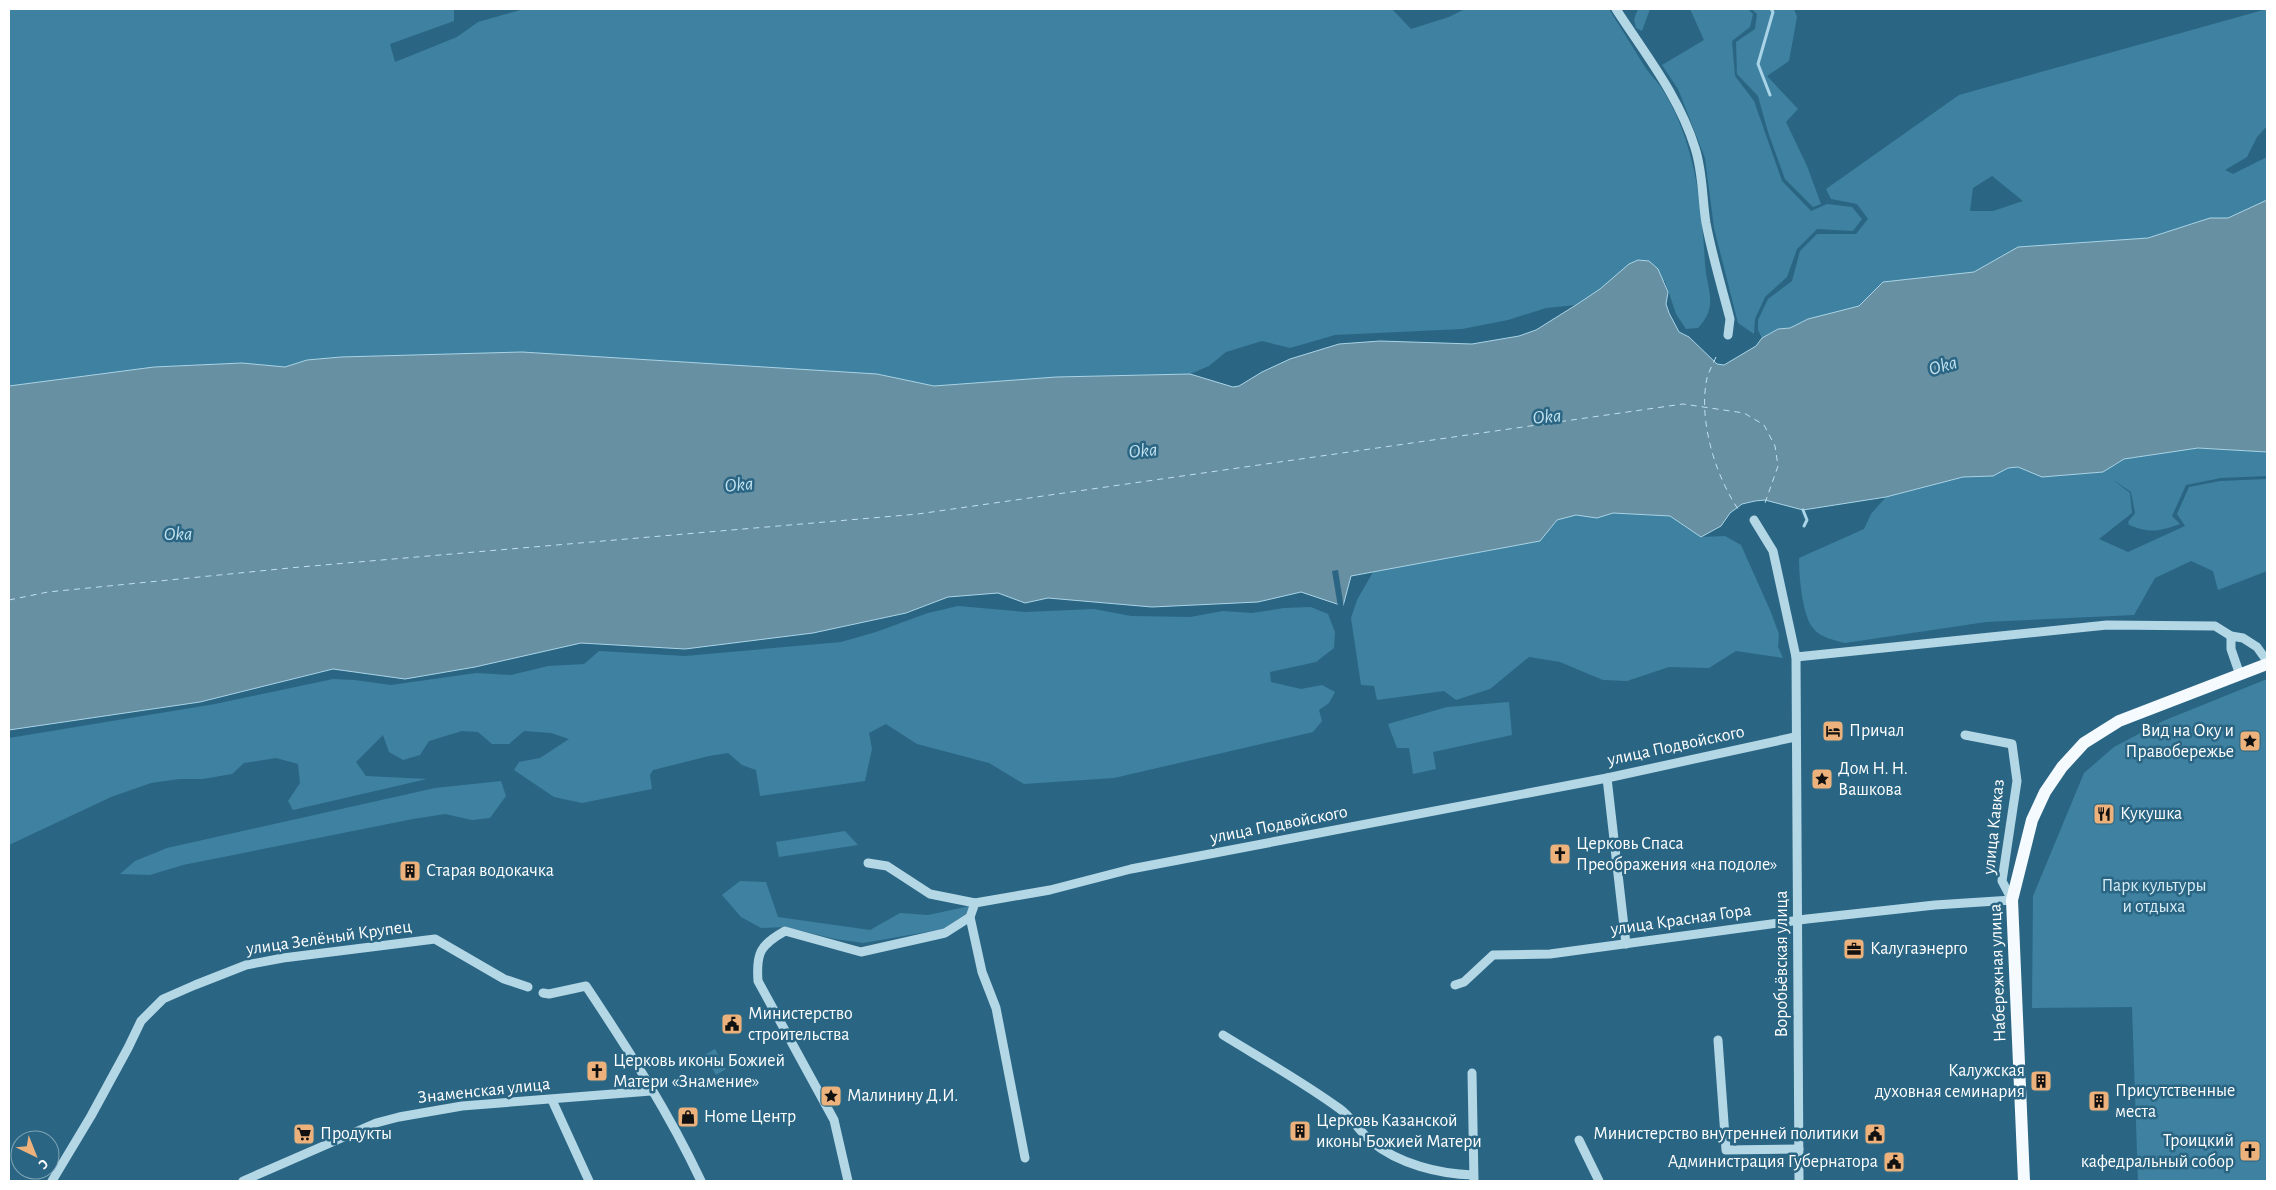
<svg xmlns="http://www.w3.org/2000/svg" width="2276" height="1190" font-family="'Alegreya Sans',sans-serif">
  <rect width="100%" height="100%" fill="#2a6684"/>
  <!-- green -->
  <g fill="#3f81a0" fill-rule="evenodd">
    <path d="M9 9H454V21L390 44 395 62 457 37 478 22 524 9H1392L1411 29 1449 17 1465 9H1609C1621 28 1633 48 1645 67 1651 76 1659 83 1664 92 1695 143 1702 206 1705 264 1707 291 1719 306 1698 328L1686 329 1676 314 1665 281 1600 289 1576 305 1546 308 1508 320 1462 329 1335 335 1290 348 1262 341 1226 352 1209 366 1190 374 1056 377 934 386 877 374 522 352 341 357 307 360 285 367 242 363 154 367 9 386Z"/>
    <path d="M1638 9H1650L1642 31 1636 28 1634 19Z"/>
    <path d="M1690 9H1748L1753 14 1750 27 1732 41 1735 76 1754 101 1782 181 1811 211 1827 204 1852 207 1862 219 1853 231 1817 229 1797 249 1787 277 1765 297 1755 319 1754 334 1738 323 1714 228 1705 158 1678 89 1662 65 1704 40Z"/>
    <path d="M1752 9H1794L1797 17 1789 61 1767 76 1798 109 1786 122 1807 166 1821 204 1813 207 1785 179 1768 132 1758 96 1737 74 1736 42 1755 29 1757 14Z"/>
    <path d="M2267 9V126L2257 137 2247 157 2225 170 2233 174 2267 157V200L2228 218H2210L2148 238 2018 247 1974 272 1883 282 1859 306 1808 319 1790 328 1777 329 1762 338 1758 330V320L1768 299 1792 281 1800 251 1817 234H1856L1868 219 1857 204 1831 199 1826 189 1959 95ZM1992 176 2023 201 1993 211H1970L1973 188Z"/>
    <path d="M2198 448 2267 452V476L2221 478 2186 485 2172 516 2180 524C2158 532 2150 533 2129 525L2128 522 2135 513 2131 492 2112 479 2130 493 2132 513 2099 539 2128 552 2185 526 2177 514 2189 487 2220 481 2267 479V571L2218 590 2213 571 2191 561 2155 578 2134 615 1986 622 1845 643C1834 640 1821 638 1813 628 1802 615 1799 575 1799 558L1864 529 1871 514 1886 497 1963 477 1992 476 2008 468 2018 467 2042 477 2103 472 2124 459Z"/>
    <path d="M1613 513 1670 516 1701 537 1725 536 1741 545 1770 610 1779 634 1778 647 1783 658 1736 651 1709 668 1669 667 1627 681 1603 680 1560 662 1529 657 1490 689 1456 700 1444 691 1377 700 1374 686 1361 685 1351 618 1357 600 1373 572 1540 541 1557 520 1576 515 1597 518Z"/>
    <path d="M958 606 1025 612 1094 609 1131 616 1190 617 1223 611 1252 613 1284 608 1311 607 1328 614 1335 632 1334 648 1316 662 1270 672 1271 682 1301 689 1322 685 1335 692 1329 703 1319 710 1322 721 1313 732 1114 778 1024 784 989 763 917 744 886 724 869 733 872 749 865 781 760 796 756 770 742 765 728 753 709 756 653 770 650 775 652 789 582 803 554 797 514 770 519 762 540 758 569 739 551 733 524 731 509 744H492L478 732 462 731 429 741 420 755 403 760 389 752 383 735 356 762 366 776 427 779 293 810 288 801 300 783 298 764 276 758 244 763 232 774 203 779H179L151 783 111 797 9 845V738L215 704 333 679 355 680 391 685 476 673 511 675 548 666 584 664 599 651 685 656 841 642 876 632 928 613Z"/>
    <path d="M2267 679V1181H2138L2132 1007 2032 1008 2033 896 2084 773 2114 747 2163 721Z"/>
    <path d="M1509 702 1512 735 1433 752 1436 769 1413 774 1409 748H1397L1388 724 1447 707Z"/>
    <path d="M501 781 506 796 490 818 472 820 445 814 413 819 183 865 150 875 120 874 135 861 167 848 435 788Z"/>
    <path d="M845 831 858 845 779 857 776 842Z"/>
    <path d="M740 881 766 882 778 917 870 930 900 913 928 915 970 906 966 914 944 929 863 943 835 939 786 927 761 928 741 917 722 895Z"/>
    <path d="M715 1049 726 1069 716 1075 704 1055Z"/>
  </g>
  <!-- water -->
  <path fill="#6890a3" stroke="#a9d4e7" d="M2267 200V452L2198 448 2124 459 2103 472 2042 477 2018 467 2008 468 1993 476 1963 477 1886 497 1803 510 1765 500 1755 501 1742 504 1730 513 1721 526 1701 537 1670 516 1613 513 1597 518 1576 515 1557 520 1540 541 1351 576 1343 606 1301 592 1258 602 1152 607 1048 598 1025 603 998 593 948 597 906 613 813 633 685 649 581 643 475 667 405 679 333 669 200 702 9 730V386L154 367 242 363 285 367 307 360 341 357 522 352 877 374 934 386 1056 377 1190 374 1233 387 1239 386 1262 372 1290 359 1339 344 1380 341 1472 344 1519 336 1536 330 1576 305 1600 289 1629 264 1638 260 1649 261 1658 269 1668 292 1666 304 1669 313 1679 332 1689 337 1717 364 1724 365 1756 346 1762 338 1778 329 1790 328 1808 319 1859 306 1883 282 1974 272 2018 247 2148 238 2210 218H2228Z"/>
  <!-- pier -->
  <path fill="#2a6684" d="M1338 570 1344 608 1338 607 1332 571Z"/>
  <g fill="none" stroke-linecap="round" stroke-linejoin="round">
    <!-- stream -->
    <g stroke="#a9d4e7" stroke-width="3">
      <path d="M1770 95 1758 64 1773 12 1771 9"/>
      <path d="M1803 510 1807 520 1804 526"/>
    </g>
    <!-- ferry -->
    <g stroke="#c0e0ee" stroke-width="1" stroke-dasharray="6 5" stroke-linecap="butt">
      <path d="M1716 357C1713 364 1709 371 1707 378 1698 419 1715 475 1738 509"/>
      <path d="M9 600 48 592 300 567 918 514 1683 404 1744 413 1764 425 1775 446 1778 466 1765 503"/>
    </g>
    <!-- minor -->
    <g stroke="#b4d7e6" stroke-width="9">
      <path d="M1616 9C1645 54 1679 96 1695 148 1703 172 1702 198 1706 223 1712 255 1722 288 1730 319L1728 335"/>
      <path d="M1754 520 1773 551 1796 657 1799 1181"/>
      <path d="M2231 636V649L2240 675"/>
      <path d="M1796 657 2107 625 2215 626 2231 636 2243 638 2257 647 2267 661"/>
      <path d="M1607 778 1626 944"/>
      <path d="M868 863 887 866 930 894 975 903"/>
      <path d="M970 917 982 972 996 1008 1025 1158"/>
      <path d="M1455 985 1464 982 1493 955 1550 954 1807 919 1935 905 2012 900 2002 881 2017 781 2012 744 1965 735"/>
      <path d="M543 993 549 994 586 986C628 1049 669 1113 701 1181"/>
      <path d="M1223 1035C1262 1059 1303 1082 1340 1109 1352 1118 1360 1132 1372 1142 1399 1164 1439 1174 1473 1175"/>
      <path d="M1718 1040 1726 1150 1799 1149"/>
      <path d="M1472 1073 1474 1181"/>
      <path d="M552 1100 589 1181"/>
      <path d="M1579 1140 1599 1181"/>
      <path d="M52 1181 91 1116 128 1048 141 1021 163 999 195 985 246 965 283 958 435 939 504 979 528 987"/>
      <path d="M243 1181 376 1123 399 1117 462 1106 651 1091"/>
      <path d="M848 1181 834 1120 758 981C756 953 760 945 785 931L861 952 945 933 970 917 975 903 1050 890 1131 869 1607 778 1795 737"/>
    </g>
    <!-- major -->
    <path stroke="#f5fafe" stroke-width="12" d="M2024 1181 2012 900 2032 820 2045 792 2062 767 2084 743 2119 721 2267 664"/>
  </g>
  <!-- icons -->
  <defs>
    <g id="hotel-square" transform="scale(1.125)"><rect x="-9" y="-9" width="18" height="18" rx="4" fill="#edb27c" stroke="#2a6684"/><path d="M-6-4.5h1.5V1H6V5H4.5V3h-9V5H-6ZM-4 0a1.8 1.8 0 1 1 3.6 0ZM.5 0V-2.5h3Q6-2.5 6 0Z" fill="#111"/></g>
    <g id="sight-square" transform="scale(1.125)"><rect x="-9" y="-9" width="18" height="18" rx="4" fill="#edb27c" stroke="#2a6684"/><path d="M0-6L1.8-2.2L6-1.7L2.9 1.2L3.7 5.4L0 3.3L-3.7 5.4L-2.9 1.2L-6-1.7L-1.8-2.2Z" fill="#111"/></g>
    <g id="restaurant-square" transform="scale(1.125)"><rect x="-9" y="-9" width="18" height="18" rx="4" fill="#edb27c" stroke="#2a6684"/><path d="M-5-6h1v4h1v-4h1v4h1v-4h1v5L-1.5 .5V6h-2V.5L-5-1ZM5-6V6H3V1.5H1.5Q1.5-4 5-6Z" fill="#111"/></g>
    <g id="church-square" transform="scale(1.125)"><rect x="-9" y="-9" width="18" height="18" rx="4" fill="#edb27c" stroke="#2a6684"/><path d="M-1.2-6h2.4v3.5h3.3v2.4h-3.3V6h-2.4V-.1h-3.3v-2.4h3.3Z" fill="#111"/></g>
    <g id="building-square" transform="scale(1.125)"><rect x="-9" y="-9" width="18" height="18" rx="4" fill="#edb27c" stroke="#2a6684"/><path d="M-4-6H4V6H1V3H-1V6H-4ZM-2.5-4.3h1.7v1.8h-1.7ZM.8-4.3h1.7v1.8H.8ZM-2.5-1h1.7V.8h-1.7ZM.8-1h1.7V.8H.8Z" fill="#111"/></g>
    <g id="office-square" transform="scale(1.125)"><rect x="-9" y="-9" width="18" height="18" rx="4" fill="#edb27c" stroke="#2a6684"/><path d="M-6-3h4V-5.5h4V-3h4V5H-6ZM-1-4.5V-3h2v-1.5ZM-6 0V1H6V0Z" fill="#111"/></g>
    <g id="civic-square" transform="scale(1.125)"><rect x="-9" y="-9" width="18" height="18" rx="4" fill="#edb27c" stroke="#2a6684"/><path d="M-.6-6.5H3V-4.5H.6V-3L4-1V1h2V6H-6V1h2V-1L-.6-3ZM-1.2 2.5V6h2.4V2.5Z" fill="#111"/></g>
    <g id="shop-square" transform="scale(1.125)"><rect x="-9" y="-9" width="18" height="18" rx="4" fill="#edb27c" stroke="#2a6684"/><path d="M-5-2.5h2.3a2.7 3.5 0 0 1 5.4 0H5L5.5 6h-11ZM-1.5-2.5h3a1.5 2.3 0 0 0-3 0Z" fill="#111"/></g>
    <g id="supermarket-square" transform="scale(1.125)"><rect x="-9" y="-9" width="18" height="18" rx="4" fill="#edb27c" stroke="#2a6684"/><path d="M-6-5.5h2.5l.6 2H6L4.5 2H-2.5L-4.4-4H-6ZM-1.5 3.2a1.3 1.3 0 1 0 .1 0ZM3 3.2a1.3 1.3 0 1 0 .1 0Z" fill="#111"/></g>
  </defs>
  <g fill-rule="evenodd">
    <use href="#hotel-square" x="1833" y="731"/>
    <use href="#sight-square" x="2250" y="741"/>
    <use href="#sight-square" x="1822" y="779"/>
    <use href="#restaurant-square" x="2104" y="814"/>
    <use href="#church-square" x="1560" y="854"/>
    <use href="#building-square" x="410" y="871"/>
    <use href="#office-square" x="1854" y="949"/>
    <use href="#civic-square" x="732" y="1024"/>
    <use href="#church-square" x="597" y="1071"/>
    <use href="#building-square" x="2041" y="1081"/>
    <use href="#sight-square" x="831" y="1096"/>
    <use href="#building-square" x="2099" y="1101"/>
    <use href="#shop-square" x="688" y="1117"/>
    <use href="#building-square" x="1300" y="1131"/>
    <use href="#supermarket-square" x="304" y="1134"/>
    <use href="#civic-square" x="1875" y="1134"/>
    <use href="#church-square" x="2250" y="1151"/>
    <use href="#civic-square" x="1894" y="1162"/>
  </g>
  <g text-anchor="middle" dominant-baseline="central" stroke-width="5" stroke-linejoin="round" paint-order="stroke">
    <!-- poi labels -->
    <g font-size="18" fill="#fff" stroke="#2a6684" text-anchor="start">
      <text x="1849" y="731">Причал</text>
      <text x="2234" y="731" text-anchor="end">Вид на Оку и<tspan x="2234" dy="21">Правобережье</tspan></text>
      <text x="1838" y="769">Дом Н. Н.<tspan x="1838" dy="21">Вашкова</tspan></text>
      <text x="2120" y="814">Кукушка</text>
      <text x="1576" y="844">Церковь Спаса<tspan x="1576" dy="21">Преображения «на подоле»</tspan></text>
      <text x="426" y="871">Старая водокачка</text>
      <text x="1870" y="949">Калугаэнерго</text>
      <text x="748" y="1014">Министерство<tspan x="748" dy="21">строительства</tspan></text>
      <text x="613" y="1061">Церковь иконы Божией<tspan x="613" dy="21">Матери «Знамение»</tspan></text>
      <text x="2025" y="1071" text-anchor="end">Калужская<tspan x="2025" dy="21">духовная семинария</tspan></text>
      <text x="2115" y="1091">Присутственные<tspan x="2115" dy="21">места</tspan></text>
      <text x="847" y="1096">Малинину Д.И.</text>
      <text x="704" y="1117">Home Центр</text>
      <text x="1316" y="1121">Церковь Казанской<tspan x="1316" dy="21">иконы Божией Матери</tspan></text>
      <text x="320" y="1134">Продукты</text>
      <text x="1859" y="1134" text-anchor="end">Министерство внутренней политики</text>
      <text x="2234" y="1141" text-anchor="end">Троицкий<tspan x="2234" dy="21">кафедральный собор</tspan></text>
      <text x="1878" y="1162" text-anchor="end">Администрация Губернатора</text>
    </g>
    <!-- street labels -->
    <g font-size="18" fill="#fff" stroke="#2a6684">
      <text transform="translate(1676 746) rotate(-12)">улица Подвойского</text>
      <text transform="translate(1279 825) rotate(-11)">улица Подвойского</text>
      <text transform="translate(1994 827) rotate(-84)">улица Кавказ</text>
      <text transform="translate(1681 920) rotate(-8)">улица Красная Гора</text>
      <text transform="translate(329 938) rotate(-8)">улица Зелёный Крупец</text>
      <text transform="translate(1782 964) rotate(-90)">Воробьёвская улица</text>
      <text transform="translate(1998 973) rotate(-92)">Набережная улица</text>
      <text transform="translate(484 1091) rotate(-6)">Знаменская улица</text>
    </g>
    <!-- park labels -->
    <g font-size="18" fill="#d8ecf5" stroke="#2a6684">
      <text x="2154" y="886">Парк культуры<tspan x="2154" dy="21">и отдыха</tspan></text>
    </g>
    <!-- water labels -->
    <g font-size="19" font-style="italic" fill="#c0e0ee" stroke="#2a6684">
      <text transform="translate(1943 366) rotate(-16)">Oka</text>
      <text transform="translate(1547 417) rotate(-5)">Oka</text>
      <text transform="translate(1143 451) rotate(-5)">Oka</text>
      <text transform="translate(739 485) rotate(-5)">Oka</text>
      <text x="178" y="534">Oka</text>
    </g>
  </g>
  <!-- border -->
  <rect width="2276" height="1190" fill="none" stroke="#ffffff" stroke-width="20"/>
  <!-- north arrow -->
  <g transform="translate(35 1155) rotate(137)"><circle r="24" fill="#2a6684" stroke="#7fa3b5"/>
  <path d="M0-4L9 19L0 12L-9 19Z" fill="#edb27c"/>
  <text y="-8" font-size="14" font-weight="bold" text-anchor="middle" fill="#ffffff">С</text>
  </g>
</svg>
